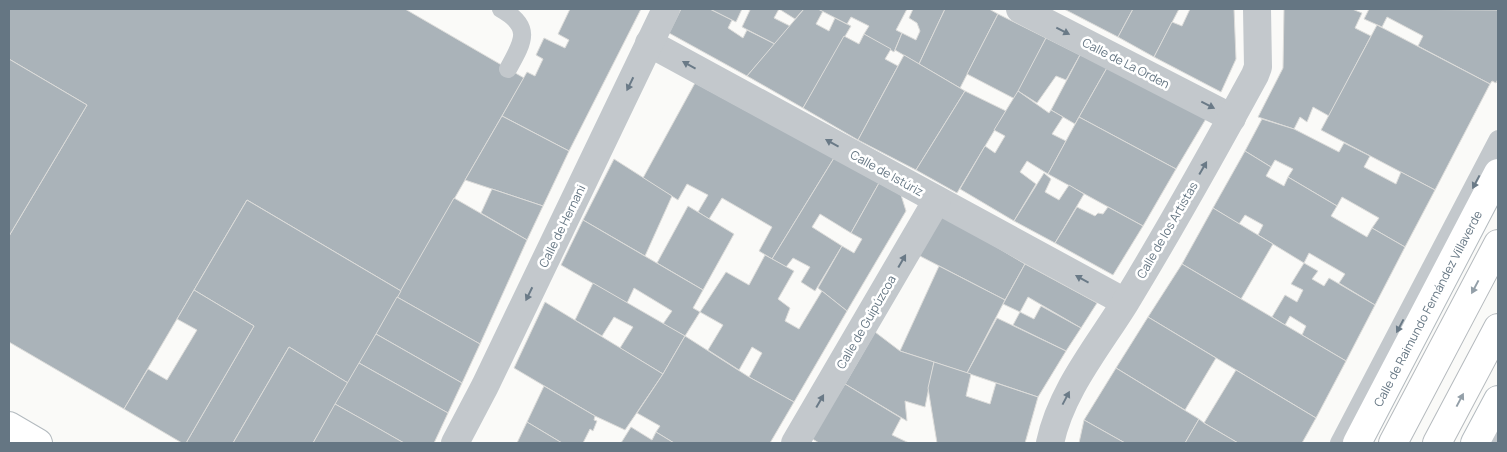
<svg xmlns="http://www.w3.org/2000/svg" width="1507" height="452" font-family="Manrope,sans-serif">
  <rect width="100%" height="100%" fill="#fafaf8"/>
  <!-- building -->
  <g fill="#aab3b9" stroke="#dcdcda">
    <path d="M9 9H405L524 78 401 291 247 200 124 409 9 342V236L87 105 9 59Z"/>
    <path d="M570 9H641L569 151 502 116 527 72 535 76 543 59 536 55 544 38 565 48 569 40 558 34Z"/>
    <path d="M681 9H710L732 20 728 28 743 38 747 30 775 44 747 76 669 33Z"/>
    <path d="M710 9H742L736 22Z"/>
    <path d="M746 9H804L795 19 779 9 774 18 790 26 775 44 742 27 750 10Z"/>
    <path d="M804 9H818L823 11 816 24 829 31 835 18 851 26 803 108 747 76Z"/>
    <path d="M818 9H907L896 30 902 33 894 52 864 34 869 26 851 17 847 24Z"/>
    <path d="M913 9H945L919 64 895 50 902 33 916 40 920 31 917 23 909 18Z"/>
    <path d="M945 9H989L998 14 960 88 919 64Z"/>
    <path d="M1064 9H1133L1118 37Z"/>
    <path d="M1133 9H1179L1154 57 1118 37Z"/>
    <path d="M1190 9H1234L1236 59 1221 92 1154 57 1172 22 1182 26Z"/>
    <path d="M1284 9H1352L1362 13 1355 28 1371 36 1329 116 1313 107 1307 122 1300 117 1294 129 1258 117 1283 68Z"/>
    <path d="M1369 9 1498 10V79L1496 83 1492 81 1490 84 1418 46 1423 36 1387 17 1382 27 1364 19Z"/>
    <path d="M998 14 1046 38 1015 99 967 74Z"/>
    <path d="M1377 25 1490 84 1435 190 1321 130Z"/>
    <path d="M864 34 891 49 885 59 898 66 858 140 803 108 844 36 859 44Z"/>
    <path d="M1046 38 1080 55 1066 80 1056 76 1037 103 1018 91Z"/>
    <path d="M904 55 965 91 916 170 858 140Z"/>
    <path d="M1080 55 1108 66 1075 124 1051 110Z"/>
    <path d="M9 59 87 105 9 236Z"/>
    <path d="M1108 66 1207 117 1176 169 1079 117Z"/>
    <path d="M695 83 834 158 772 259 759 251 772 227 722 198 709 219 698 212 708 195 687 184 678 200 643 178Z"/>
    <path d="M965 91 1006 111 957 193 916 170Z"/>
    <path d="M1018 91 1049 113 1051 110 1063 117 1052 134 1066 141 1048 174 1027 161 1020 172 1036 184 1014 221 960 189 985 146 995 153 1005 136 994 130Z"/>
    <path d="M502 116 569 151 543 206 465 180Z"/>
    <path d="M1079 117 1176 169 1143 226 1048 174Z"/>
    <path d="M1262 119 1294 129 1339 152 1344 143 1370 156 1364 167 1396 184 1401 172 1435 190 1405 247 1372 228 1379 218 1342 197 1337 206 1288 177 1293 169 1275 160 1271 167 1245 151Z"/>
    <path d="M1245 151 1271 167 1266 176 1284 186 1288 177 1337 206 1331 216 1367 237 1372 228 1405 247 1375 305 1339 283 1345 274 1309 253 1304 263 1258 235 1263 225 1245 215 1239 224 1213 208Z"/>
    <path d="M834 158 879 183 851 233 820 214 812 227 842 246 815 291 801 282 810 267 793 258 786 267 772 259Z"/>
    <path d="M614 159 672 196 645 256 583 220Z"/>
    <path d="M1044 173 1051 179 1045 192 1059 200 1069 185 1084 194 1055 243 1014 221Z"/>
    <path d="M879 183 901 195 906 211 847 311 818 288 842 246 854 253 862 239 851 233Z"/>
    <path d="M492 189 543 206 527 240 481 213Z"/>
    <path d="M454 198 527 240 480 344 397 297Z"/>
    <path d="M247 200 401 291 348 383 289 347 233 443H186L254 326 194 290Z"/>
    <path d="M688 206 734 234 703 290 657 263Z"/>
    <path d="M1077 207 1095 216 1098 213 1103 214 1108 207 1143 226 1113 275 1055 243Z"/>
    <path d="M1213 208 1273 244 1241 299 1182 264Z"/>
    <path d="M941 214 1025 264 1005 300 918 255Z"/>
    <path d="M583 220 703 290 693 308 700 312 685 336 663 324 672 311 634 288 627 303 561 265Z"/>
    <path d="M765 255 794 271 778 299 790 308 785 321 799 329 822 291 847 311 794 402 749 377 762 353 752 347 739 370 708 350 723 325 700 312 726 272 749 285Z"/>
    <path d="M1304 263 1318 271 1312 279 1324 286 1329 278 1375 305 1346 361 1302 335 1306 326 1290 316 1285 325 1272 317 1285 295 1297 302 1303 290 1291 284Z"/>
    <path d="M1025 264 1097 303 1081 328 1028 297 1020 312 1003 304Z"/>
    <path d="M1182 264 1346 361 1316 418 1148 317Z"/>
    <path d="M939 266 1005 300 967 373 900 351Z"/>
    <path d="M593 283 685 336 663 374 620 348 633 327 614 317 602 336 575 320Z"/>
    <path d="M194 290 254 326 186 443H182L124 409 148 369 167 380 197 330 177 319Z"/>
    <path d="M397 297 480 344 462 383 376 334Z"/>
    <path d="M545 302 663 374 625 430 595 416 514 368Z"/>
    <path d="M1041 306 1081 328 1066 351 1013 325 1020 312 1034 319Z"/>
    <path d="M1148 317 1216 358 1185 410 1116 368Z"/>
    <path d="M997 318 1066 351 1038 397 967 373Z"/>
    <path d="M875 332 900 351 934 362 925 407 905 401 907 421 845 384Z"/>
    <path d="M376 334 462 383 448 413 359 363Z"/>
    <path d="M685 336 749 377 794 402 770 443H674L656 432 660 426 637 413 663 374Z"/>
    <path d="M289 347 348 383 313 443H233Z"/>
    <path d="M934 362 971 374 966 396 990 404 996 383 1038 397 1025 443H937L928 388Z"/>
    <path d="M359 363 448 413 434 443H404L335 404Z"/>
    <path d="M1116 368 1199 419 1185 443H1125L1084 420Z"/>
    <path d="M1236 370 1316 418 1302 443H1238L1204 423Z"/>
    <path d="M845 384 901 418 892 435 909 443H819L811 438Z"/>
    <path d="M544 386 595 416 594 420 597 421 593 431 590 429 583 443H562L527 422Z"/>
    <path d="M335 404 376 427 404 443H313Z"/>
    <path d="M1199 419 1204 423 1238 443H1185Z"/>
    <path d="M1084 420 1125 443H1079Z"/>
    <path d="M527 422 562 443H517Z"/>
    <path d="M631 427 652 440 656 432 674 443H621Z"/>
  </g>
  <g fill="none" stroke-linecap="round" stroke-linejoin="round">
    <!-- secondary casing -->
    <g stroke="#b3babf" stroke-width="30">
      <g id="secondary">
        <path d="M9 426 38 443"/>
        <path id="s1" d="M1357 443 1498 173"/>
        <path d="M1475 443 1498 400"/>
      </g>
    </g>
    <!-- primary casing -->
    <g stroke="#b5babe" stroke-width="30">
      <g id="primary">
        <path d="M1393 443 1498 244"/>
        <path d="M1437 443 1498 328"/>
      </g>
    </g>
    <!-- lane -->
    <g stroke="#c3c8cc" stroke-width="18">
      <path d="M501 9C533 27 523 42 508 69"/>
      <path d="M1339 443 1498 139"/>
      <path d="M1492 443 1498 431"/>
    </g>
    <!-- street -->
    <g stroke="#c3c8cc" stroke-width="28">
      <path d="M1020 9 1232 118"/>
      <path d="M649 43 1125 302"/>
      <path d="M455 443 485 386 666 9"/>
      <path d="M795 443 937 200"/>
      <path d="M1050 443C1061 391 1097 348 1125 303 1170 229 1213 152 1255 75L1258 67 1257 9"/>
    </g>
    <!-- secondary -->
    <use href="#secondary" stroke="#fff" stroke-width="28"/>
    <!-- primary -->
    <use href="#primary" stroke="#fff" stroke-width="28"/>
  </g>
  <!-- one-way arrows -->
  <defs><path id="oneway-solid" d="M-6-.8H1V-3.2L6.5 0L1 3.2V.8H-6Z" transform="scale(1.25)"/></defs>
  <g fill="#6a7a87">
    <use href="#oneway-solid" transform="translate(1063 31) rotate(27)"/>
    <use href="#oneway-solid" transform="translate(689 65) rotate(-151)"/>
    <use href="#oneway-solid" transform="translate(630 84) rotate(116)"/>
    <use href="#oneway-solid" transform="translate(1208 105) rotate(27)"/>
    <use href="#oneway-solid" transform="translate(832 143) rotate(-151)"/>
    <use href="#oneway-solid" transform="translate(1203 168) rotate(-60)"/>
    <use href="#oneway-solid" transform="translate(1476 182) rotate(118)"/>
    <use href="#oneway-solid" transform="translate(902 261) rotate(-60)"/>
    <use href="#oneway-solid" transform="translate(1082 279) rotate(-151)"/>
    <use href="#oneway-solid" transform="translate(529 294) rotate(116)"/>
    <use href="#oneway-solid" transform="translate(1400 326) rotate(118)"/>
    <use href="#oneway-solid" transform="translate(1066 398) rotate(-62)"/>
    <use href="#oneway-solid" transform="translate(820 401) rotate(-60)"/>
  </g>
  <g fill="#939fa8">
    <use href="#oneway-solid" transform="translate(1475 287) rotate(118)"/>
    <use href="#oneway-solid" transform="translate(1460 400) rotate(-62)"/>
  </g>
  <g text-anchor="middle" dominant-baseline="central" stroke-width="5" stroke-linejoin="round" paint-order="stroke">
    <!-- street labels -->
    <g font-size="12" fill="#657683" stroke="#fff">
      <text transform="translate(1126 63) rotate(27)">Calle de La Orden</text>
      <text transform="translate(887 173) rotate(29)">Calle de Istúriz</text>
      <text transform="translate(562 226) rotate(-64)">Calle de Hernani</text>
      <text transform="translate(1167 230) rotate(-60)">Calle de los Artistas</text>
      <text stroke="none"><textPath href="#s1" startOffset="152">Calle de Raimundo Fernández Villaverde</textPath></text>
      <text transform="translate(866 322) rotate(-60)">Calle de Guipúzcoa</text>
    </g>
  </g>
  <!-- border -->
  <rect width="1507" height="452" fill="none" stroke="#657683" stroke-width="20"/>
</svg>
